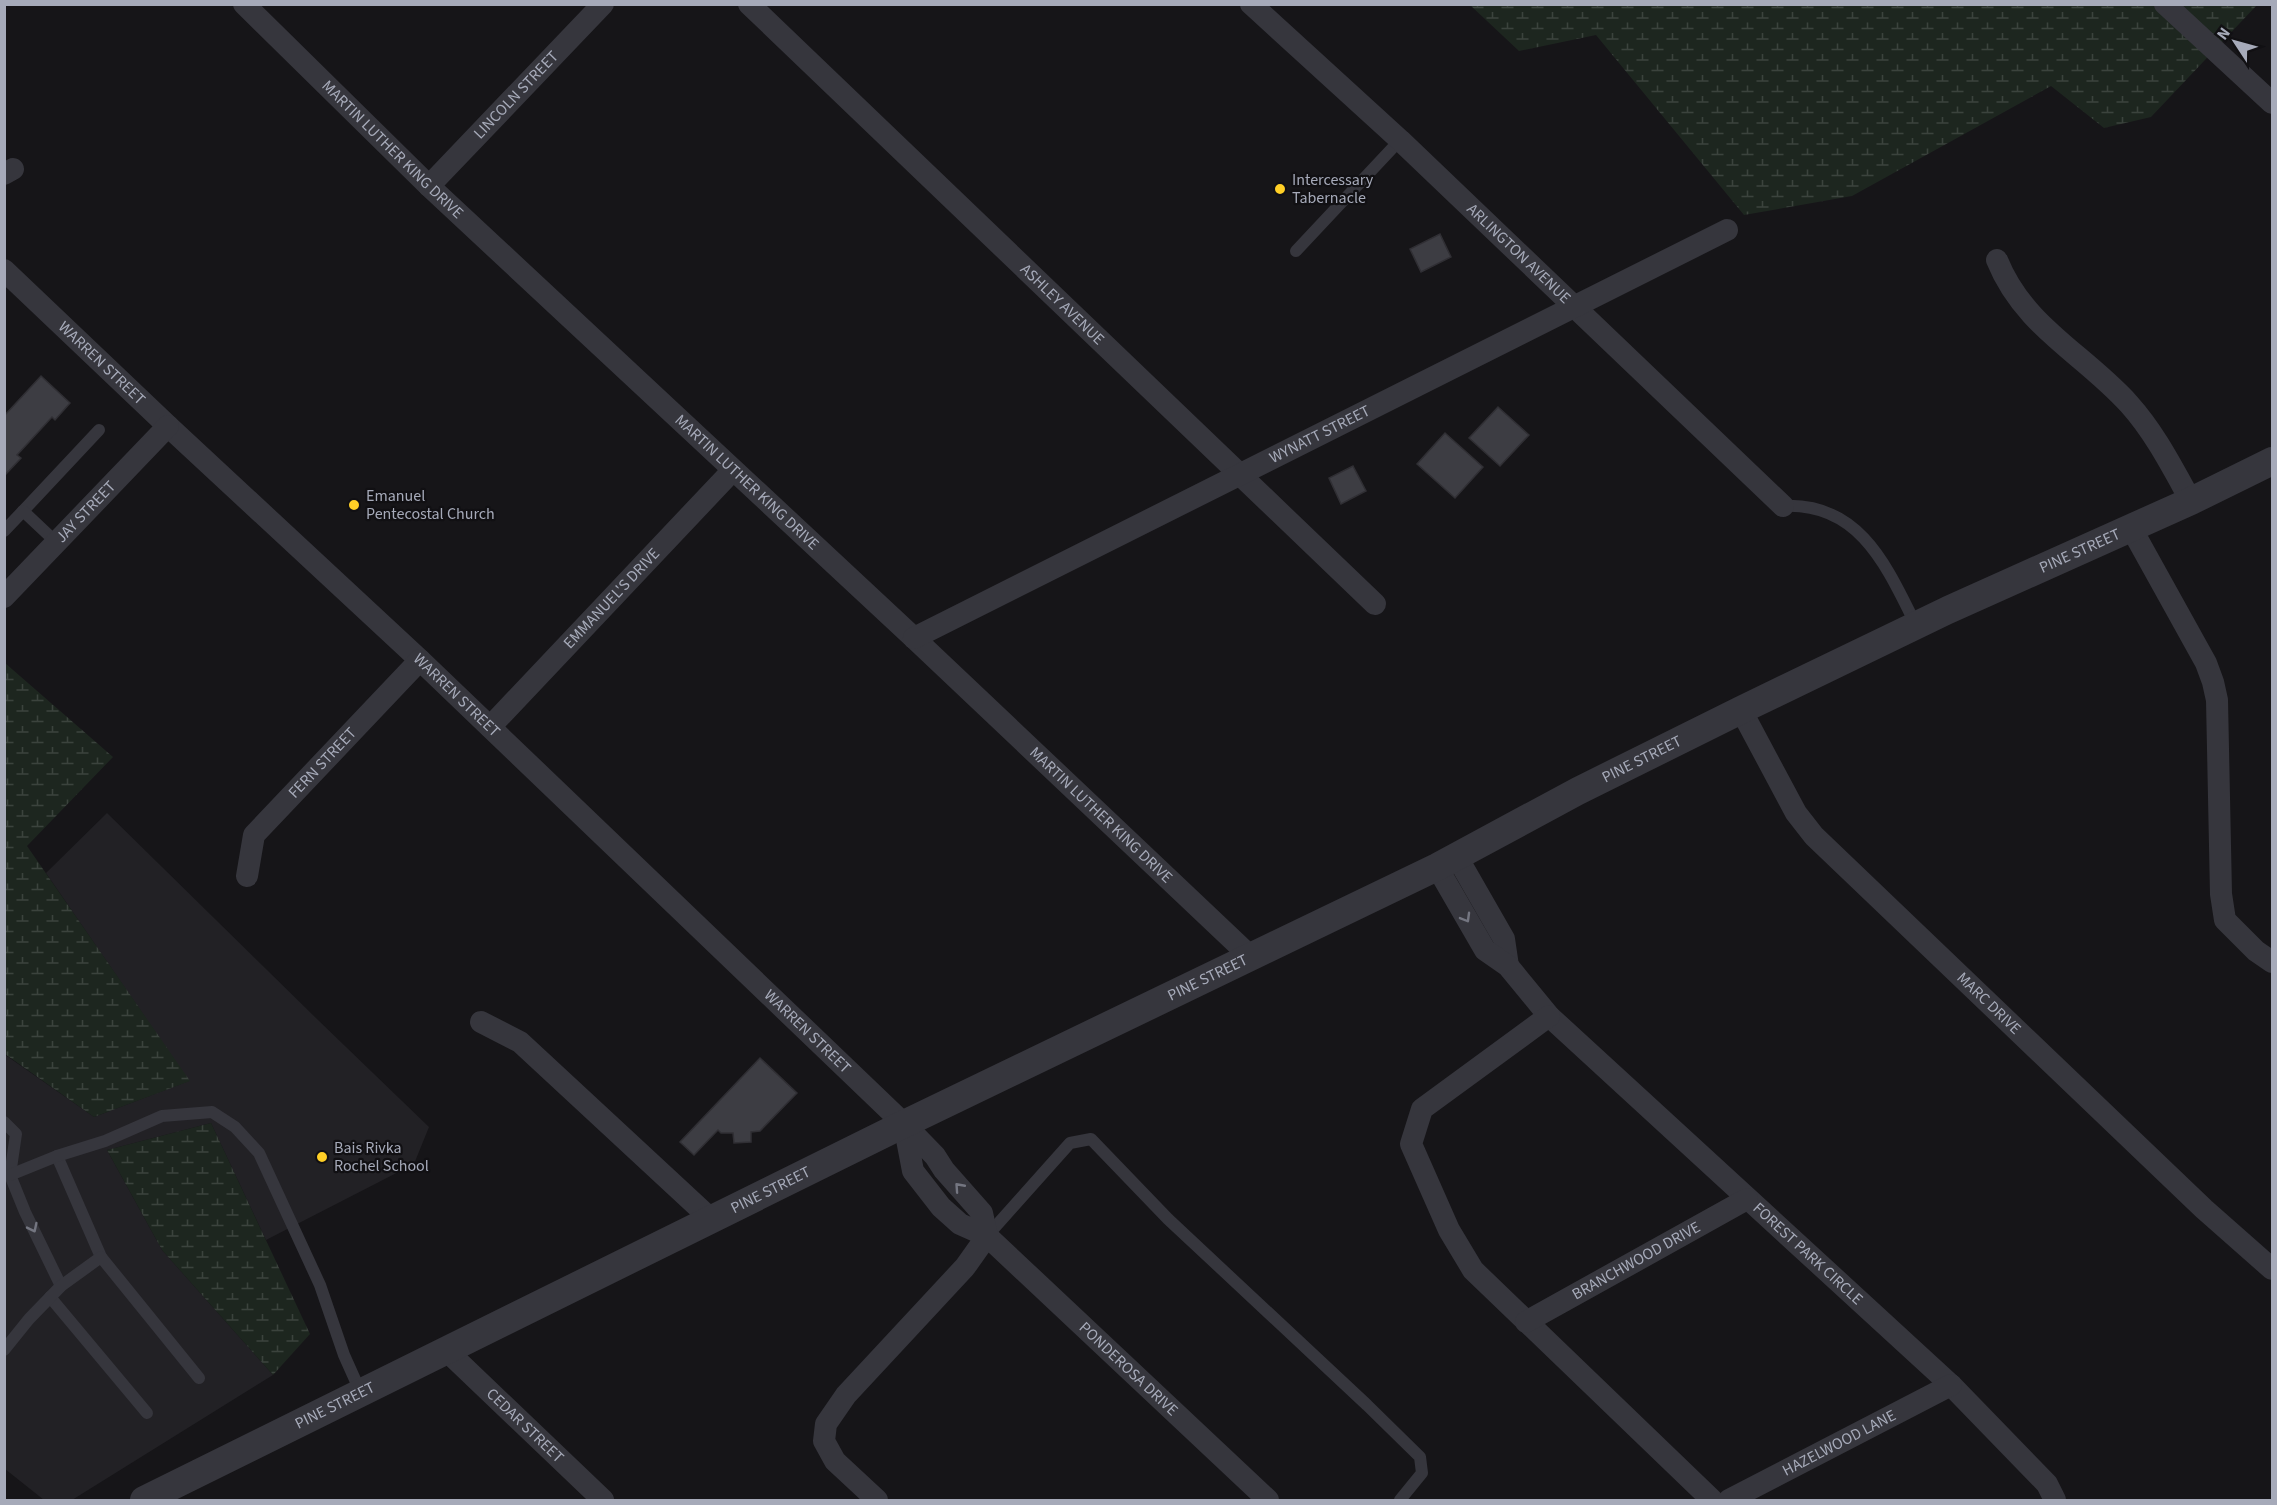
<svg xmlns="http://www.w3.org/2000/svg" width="2277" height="1505" font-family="'Source Sans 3',sans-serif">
  <defs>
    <pattern id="wetland-marsh" width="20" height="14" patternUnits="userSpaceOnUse" patternTransform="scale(1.5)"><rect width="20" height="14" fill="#1d261f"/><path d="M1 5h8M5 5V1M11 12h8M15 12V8" fill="none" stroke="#3b433d"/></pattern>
  </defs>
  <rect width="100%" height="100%" fill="#161518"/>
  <!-- built -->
  <path fill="#222125" d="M107 813 318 1020 429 1127 414 1164 266 1240 211 1123 107 1150 162 1250 273 1375 72 1500H44L5 1469 4 1054 94 1117 189 1081 46 873Z"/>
  <!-- wetland -->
  <g fill="url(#wetland-marsh)">
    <path d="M1470 5H2257L2151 117 2104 128 2051 86 1852 196 1744 215 1596 35 1519 51Z"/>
    <path d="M5 663 113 757 27 846 190 1081 94 1117 5 1054Z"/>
    <path d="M211 1123 310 1334 273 1375 162 1250 107 1150Z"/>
  </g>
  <!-- building -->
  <g fill="#3d3d43" stroke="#302f34" stroke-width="1.5">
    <path d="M1440 234 1451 257 1421 272 1410 249Z"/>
    <path d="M41 376 70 403 55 420 52 417 17 455 21 458 4 476V416Z"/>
    <path d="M1498 407 1529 435 1500 466 1469 438Z"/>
    <path d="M1445 433 1483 467 1455 498 1417 464Z"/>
    <path d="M1353 466 1366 491 1341 504 1329 478Z"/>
    <path d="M760 1058 797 1093 760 1131 751 1132V1142L734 1143 733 1133H721L718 1130 694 1155 680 1142Z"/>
  </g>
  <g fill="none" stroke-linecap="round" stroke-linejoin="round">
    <!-- service -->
    <g stroke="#36363d" stroke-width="12">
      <path d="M1296 251 1400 140"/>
      <path d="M1783 506C1860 502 1887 567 1916 625"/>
      <path d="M23 511 99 430"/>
      <path d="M4 531 23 511 56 542"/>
      <path d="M4 1122 16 1134 10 1175 25 1212 61 1286"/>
      <path d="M57 1156 101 1257"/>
      <path d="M10 1175 57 1156 105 1141 162 1116 212 1112 235 1127 259 1153 320 1285 344 1355 361 1393"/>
      <path d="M987 1236 1070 1143 1091 1139 1168 1219 1367 1405 1420 1457 1422 1473 1400 1500"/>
      <path d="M50 1297 147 1413"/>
      <path d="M4 1350 29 1319 61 1286 101 1257 199 1378"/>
    </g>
    <!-- minor -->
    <g stroke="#36363d" stroke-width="22">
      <path id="s1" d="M244 4 429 186 914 638 1252 958"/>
      <path id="s2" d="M749 4 1375 604"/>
      <path id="s3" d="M1251 4 1400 140 1783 506"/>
      <path d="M2165 4 2272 103"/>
      <path d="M4 174 13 169"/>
      <path id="s4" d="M429 186 603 4"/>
      <path d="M1997 260C2024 327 2083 353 2129 404 2155 433 2172 467 2191 501"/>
      <path id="s5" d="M4 270 168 426 420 660 904 1124"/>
      <path d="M2130 526 2206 663 2213 682 2217 700 2221 894 2225 920 2256 951 2272 962"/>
      <path id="s6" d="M4 597 168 426"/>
      <path id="s7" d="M914 638 1727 230"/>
      <path id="s8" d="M1741 710 1796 813 1814 836 2204 1209 2272 1269"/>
      <path id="s9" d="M490 727 733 470"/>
      <path d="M1457 857 1504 939 1508 966"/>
      <path id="s10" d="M1437 867 1485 950 1508 966 1549 1016 1951 1385 2047 1484 2055 1500"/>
      <path id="s11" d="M247 876 254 835 420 660"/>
      <path d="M1549 1016 1422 1109 1411 1144 1449 1230 1473 1270 1712 1500"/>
      <path d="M481 1022 520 1042 712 1220"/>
      <path id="s12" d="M1526 1322 1747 1199"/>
      <path id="s13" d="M447 1351 603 1500"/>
      <path id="s14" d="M877 1500 835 1461 824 1441 826 1424 846 1395 965 1267 987 1236 982 1213 944 1170 935 1156 904 1124 913 1171 941 1207 960 1224 987 1236 1268 1500"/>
      <path id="s15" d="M1729 1500 1951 1385"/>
    </g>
    <!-- tertiary -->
    <path stroke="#36363d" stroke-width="28" id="s16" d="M144 1500 904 1124 1437 867 1578 791 1741 710 1948 610 2191 501 2272 461"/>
  </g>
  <!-- one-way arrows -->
  <defs><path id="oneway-chevron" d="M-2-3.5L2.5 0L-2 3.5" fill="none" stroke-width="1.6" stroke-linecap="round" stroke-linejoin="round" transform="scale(1.5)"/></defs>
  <g stroke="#747681">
    <use href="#oneway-chevron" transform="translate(1466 918) rotate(60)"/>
    <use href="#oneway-chevron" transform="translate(959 1187) rotate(-132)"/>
    <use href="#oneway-chevron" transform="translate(33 1228) rotate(64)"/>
  </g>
  <!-- markers -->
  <g fill="#ffcf26" stroke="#111013" stroke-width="2">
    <circle cx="1280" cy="189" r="6"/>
    <circle cx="354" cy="505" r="6"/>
    <circle cx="322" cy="1157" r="6"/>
  </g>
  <g text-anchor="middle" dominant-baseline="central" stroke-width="4.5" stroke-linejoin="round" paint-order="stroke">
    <!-- street labels -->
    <g font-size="16" fill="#a6aab9" stroke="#111013">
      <text stroke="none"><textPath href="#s4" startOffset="126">LINCOLN STREET</textPath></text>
      <text stroke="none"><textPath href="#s1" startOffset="208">MARTIN LUTHER KING DRIVE</textPath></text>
      <text stroke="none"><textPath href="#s3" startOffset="366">ARLINGTON AVENUE</textPath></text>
      <text stroke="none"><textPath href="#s2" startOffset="434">ASHLEY AVENUE</textPath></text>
      <text stroke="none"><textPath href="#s5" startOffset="135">WARREN STREET</textPath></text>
      <text stroke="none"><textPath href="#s7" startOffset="454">WYNATT STREET</textPath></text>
      <text stroke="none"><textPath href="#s1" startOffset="694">MARTIN LUTHER KING DRIVE</textPath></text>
      <text stroke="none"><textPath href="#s6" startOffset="118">JAY STREET</textPath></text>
      <text stroke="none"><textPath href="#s16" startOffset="2156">PINE STREET</textPath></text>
      <text stroke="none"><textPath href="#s9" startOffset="177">EMMANUEL'S DRIVE</textPath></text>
      <text stroke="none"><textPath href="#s5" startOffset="621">WARREN STREET</textPath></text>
      <text stroke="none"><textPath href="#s16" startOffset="1671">PINE STREET</textPath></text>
      <text stroke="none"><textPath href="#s11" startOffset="141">FERN STREET</textPath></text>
      <text stroke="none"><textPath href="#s1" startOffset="1180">MARTIN LUTHER KING DRIVE</textPath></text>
      <text stroke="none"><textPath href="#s16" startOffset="1185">PINE STREET</textPath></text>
      <text stroke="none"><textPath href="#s8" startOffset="388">MARC DRIVE</textPath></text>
      <text stroke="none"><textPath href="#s5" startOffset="1107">WARREN STREET</textPath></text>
      <text stroke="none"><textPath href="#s16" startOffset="699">PINE STREET</textPath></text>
      <text stroke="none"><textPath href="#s10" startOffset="540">FOREST PARK CIRCLE</textPath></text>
      <text stroke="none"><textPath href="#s12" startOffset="126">BRANCHWOOD DRIVE</textPath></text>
      <text stroke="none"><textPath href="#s14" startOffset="830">PONDEROSA DRIVE</textPath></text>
      <text stroke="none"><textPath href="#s16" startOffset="213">PINE STREET</textPath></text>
      <text stroke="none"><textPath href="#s13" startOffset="108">CEDAR STREET</textPath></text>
      <text stroke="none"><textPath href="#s15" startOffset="124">HAZELWOOD LANE</textPath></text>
    </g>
    <!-- poi labels -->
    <g font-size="16" fill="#a6aab9" stroke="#111013" text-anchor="start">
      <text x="1292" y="180">Intercessary<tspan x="1292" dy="18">Tabernacle</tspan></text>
      <text x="366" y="496">Emanuel<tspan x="366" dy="18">Pentecostal Church</tspan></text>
      <text x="334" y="1148">Bais Rivka<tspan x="334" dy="18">Rochel School</tspan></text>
    </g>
  </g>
  <!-- border -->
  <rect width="2277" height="1505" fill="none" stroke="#a6aab9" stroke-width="12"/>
  <!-- north arrow -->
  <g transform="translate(2235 42) rotate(306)" stroke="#111013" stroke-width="4.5" paint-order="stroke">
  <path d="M0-4.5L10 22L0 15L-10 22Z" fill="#a6aab9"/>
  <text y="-9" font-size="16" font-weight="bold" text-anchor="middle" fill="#a6aab9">N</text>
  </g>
</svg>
